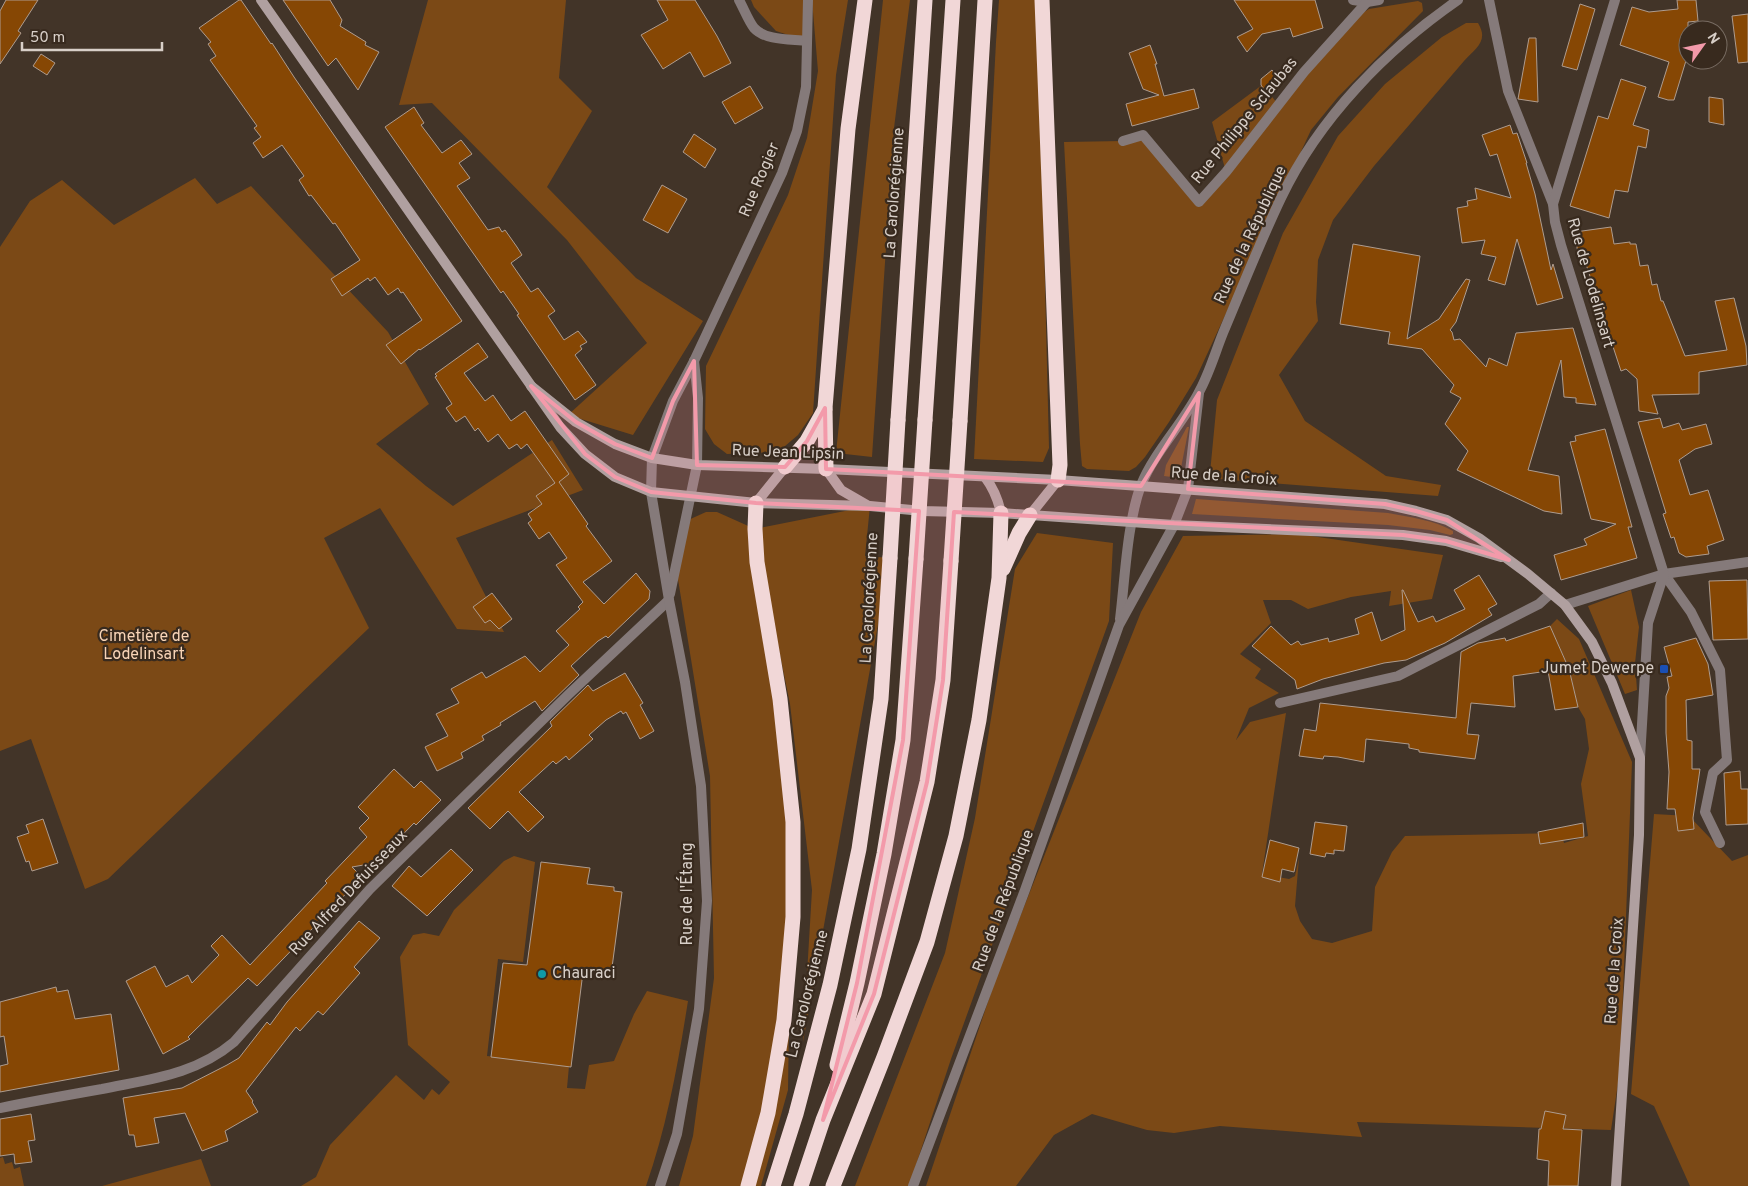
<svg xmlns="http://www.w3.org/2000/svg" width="1748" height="1186" font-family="Overpass,sans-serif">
  <rect width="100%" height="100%" fill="#423428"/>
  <!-- green -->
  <g fill="#7b4916">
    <path d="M428 0H566L559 78 592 111 547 187 636 278 703 321 633 435 568 415 647 343 567 240 432 103 399 105Z"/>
    <path d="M751 0H808L807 41 776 31 754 7Z"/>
    <path d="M812 0H848L836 75 813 413 798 435 778 452 727 454 714 444 705 429 706 366 788 195 807 138 818 71Z"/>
    <path d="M883 0H910L894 128 872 457 836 453Z"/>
    <path d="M999 0H1038L1049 448 1043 462 974 459 996 42Z"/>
    <path d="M1418 1 1422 3 1423 11 1338 97 1311 130 1196 378 1169 422 1145 457 1136 467 1129 471 1087 469 1082 466 1080 444 1064 142 1123 141 1143 135 1199 201 1226 172 1212 122 1262 85 1278 104 1361 14 1369 9Z"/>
    <path d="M1466 23H1478C1489 41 1476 48 1464 61L1374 166 1333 220 1318 260 1316 302 1318 321 1279 375 1305 421 1386 476 1441 485 1438 496 1218 479 1210 473 1217 400 1283 233 1338 136 1385 84 1442 37Z"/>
    <path d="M195 178 217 204 251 186 388 332 429 404 376 444 426 486 453 506 552 440 583 490 456 538 504 632 457 629 380 508 324 538 369 628 108 879 85 889 31 739 0 751V247L30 201 62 180 114 225Z"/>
    <path d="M1187 427H1189L1179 478 1164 476 1166 465Z"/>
    <path d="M1196 499 1388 513C1409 517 1434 520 1453 531V534L1450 535 1430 530 1388 525 1192 514Z"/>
    <path d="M870 506 865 556 890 558 803 1042 812 890 790 704 757 542 783 727 790 951 788 1090 761 1186H679L693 1136 714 978 710 776 676 567 686 521 706 512H717L755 529Z"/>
    <path d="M1037 533 1113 543 1109 621 951 1059 909 1186H855L945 953 975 818 1015 569Z"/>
    <path d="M1297 534 1443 555 1432 599 1389 606 1391 591 1351 597 1308 609 1291 600H1263L1271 623 1240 654 1261 669 1255 678 1279 693 1249 708 1236 740 1250 722 1286 713 1262 874 1289 879 1295 876 1299 858 1295 906 1300 921 1312 939 1332 943 1372 931 1375 887 1392 852 1405 836 1561 833 1564 843 1588 836 1581 784 1589 749 1585 719 1578 707 1569 668 1550 626 1557 619 1579 639 1632 762 1620 1070 1611 1130 1357 1122 1362 1137 1220 1126 1174 1133 1147 1130 1092 1114 1054 1135 1016 1186H926L997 975 1141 612 1183 536Z"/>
    <path d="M1631 590 1639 627 1635 663 1637 690 1625 694 1588 606Z"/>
    <path d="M1654 814 1689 816 1732 861 1748 855V1186H1690L1654 1106 1631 1094Z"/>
    <path d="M514 856 535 862 523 962 498 959 487 1056 569 1066 567 1088 585 1089 589 1065 614 1061 634 1014 647 991 688 1001C678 1064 667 1126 646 1186H301L316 1177 330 1145 396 1075 424 1100 432 1089 439 1095 450 1082 408 1045 400 957 413 935 424 933 439 936 454 910 504 861Z"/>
    <path d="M3 1157 5 1164 12 1162 14 1169 20 1167 24 1186H0V1158Z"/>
    <path d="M201 1159 211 1186H102Z"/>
  </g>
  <!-- building -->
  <g fill="#864704" stroke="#ae9c8f">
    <path d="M6 0H38L18 31 21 33 0 64V11Z"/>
    <path d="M239 0H241L271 44 272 43 294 77 462 321 420 350 419 349 401 364 386 345 422 320 403 292 401 293 398 288 388 295 375 277 370 281 368 278 342 296 331 279 360 260 335 223 333 224 311 195 309 196 299 180 304 176 282 145 263 158 253 143 261 137 254 128 257 126 210 60 216 56 208 44 211 42 199 28Z"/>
    <path d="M283 0H330L342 20 340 26 366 42 365 45 379 52 358 90 336 58 328 66Z"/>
    <path d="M657 0H695L717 36 731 63 704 77 690 52 663 69 641 35 668 20Z"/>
    <path d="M1234 0H1315L1323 28 1293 37 1290 28 1262 34 1247 52 1237 37 1253 29Z"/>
    <path d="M1677 0H1696L1698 21 1688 22V54L1674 100H1668L1658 97 1669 62 1620 45 1632 7 1649 12 1678 9Z"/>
    <path d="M1580 4 1595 9 1577 70 1562 66Z"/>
    <path d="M1748 14V62L1738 63 1732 16Z"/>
    <path d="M1529 38H1536L1538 102 1518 99Z"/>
    <path d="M1150 45 1157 64H1155L1164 96 1194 89 1199 108 1132 126 1126 104 1159 95 1143 89 1129 53Z"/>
    <path d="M41 54 55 63 47 75 33 66Z"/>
    <path d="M1272 70 1282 84 1268 95 1261 85V79Z"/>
    <path d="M1621 79 1646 87 1633 125 1649 130 1646 148 1638 146 1628 192 1615 190 1609 218 1570 206 1598 116 1608 119Z"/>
    <path d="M750 86 763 108 735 124 722 102Z"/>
    <path d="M1709 97 1723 99 1724 125 1709 122Z"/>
    <path d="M414 107 424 123 421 125 442 153 461 140 472 154 459 163 470 178 457 186 488 230 499 227 502 232 505 230 517 247 522 255 511 263 531 292 538 288 555 311 548 316 564 340 578 331 587 342 580 346 582 349 575 355 596 385 575 400 517 315 519 314 503 291 501 293 385 127Z"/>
    <path d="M1510 125 1513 134 1517 133 1527 163H1526L1535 194 1551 270 1553 264 1563 298 1537 305 1517 239 1505 285 1488 280 1496 257 1481 254 1485 240 1462 243 1457 208 1468 206 1467 201 1477 199 1475 188 1511 198 1497 154 1490 156 1482 135Z"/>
    <path d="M694 134 716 149 705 168 683 152Z"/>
    <path d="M662 185 687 199 668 233 643 220Z"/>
    <path d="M1611 227 1614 244 1630 242V244H1636L1640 266 1648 265 1652 285 1657 284 1661 301H1663L1685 356 1727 350 1715 301 1734 298 1746 346 1747 365 1699 372V394L1652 395 1658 414 1639 411 1637 379 1626 369 1621 371 1583 255H1578L1575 232Z"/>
    <path d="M1353 244 1420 256 1407 339 1439 319 1466 279 1470 280 1456 322 1450 330 1452 332 1454 340 1460 339 1486 367 1489 358 1507 366 1516 333 1573 328 1596 405 1576 403V398L1564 397 1561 360 1528 470 1559 476 1562 514 1544 511 1457 470 1468 451 1445 424 1461 398 1450 392 1454 385 1422 349 1388 344 1390 332 1340 324Z"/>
    <path d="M478 343 488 357 464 373 485 401 493 395 511 421 525 411 569 474 559 482 588 524 586 526 612 561 583 582 604 604 636 573 650 591 649 599 608 638 606 636 598 641 571 666 579 675 542 711 535 701 500 723 501 725 482 736 484 740 461 753 463 758 437 771 425 747 448 736 436 714 459 703 451 689 482 672 486 678 525 656 540 672 569 645 556 631 580 609 578 607 583 602 556 565 567 558 549 532 539 539 528 523 532 520 528 514 542 504 536 496 555 483 527 444 521 449 517 444 509 449 498 434 488 442 478 428 475 431 465 416 456 422 446 408 452 404 435 377 437 376 435 374Z"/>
    <path d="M1660 418 1663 428 1679 423 1682 430 1706 424 1712 444 1695 449 1679 460 1690 495 1708 490 1724 540 1707 546 1709 554 1686 557 1679 553 1674 537 1671 538 1663 514 1666 513 1661 497 1638 422Z"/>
    <path d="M1605 429 1632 527H1628L1637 558 1561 580 1554 555 1587 545 1584 539 1616 524 1591 519 1570 442 1576 441 1575 436Z"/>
    <path d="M1479 575 1497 604 1488 609 1492 615 1445 643 1406 660 1384 663 1323 679 1297 689 1295 680 1252 646 1271 626 1291 645 1298 641 1301 645 1328 638 1329 642 1359 634 1355 619 1372 612 1381 641 1405 630 1402 590H1403L1418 622 1433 616 1436 622 1465 609 1454 590Z"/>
    <path d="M1747 580 1748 639 1713 640 1709 581Z"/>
    <path d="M492 593 512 619 499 629 490 620 485 623 473 607Z"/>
    <path d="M1550 626 1569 669 1578 707 1555 710 1548 671 1513 676 1515 707 1471 703 1467 734 1479 735 1475 759 1419 752V750L1409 748V744L1366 739 1364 762 1338 757 1324 756 1323 759 1299 756 1304 729 1316 731 1320 703 1456 718 1461 652 1478 643 1505 638 1506 641Z"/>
    <path d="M1696 638 1708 664 1713 695 1686 700 1687 740 1692 741V769H1700L1693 818 1694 829 1678 831 1675 809H1667L1669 772 1666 733V696L1669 688 1667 677 1672 676 1664 647Z"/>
    <path d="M625 673 643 703 640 705 654 731 640 739 626 712 623 714 621 711 606 720 589 735 593 739 569 760 566 756 556 764 553 761 519 792 544 817 528 832 508 811 490 829 468 808 552 726 550 722 588 685 593 691Z"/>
    <path d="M394 769 414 788 421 781 441 800 416 825 414 823 375 863 352 867 362 877 257 986 248 978 188 1037 190 1039 163 1054 126 981 155 966 166 987 188 975 192 983 219 955 211 946 222 935 250 965 327 883 325 881 367 837 359 828 369 818 358 807Z"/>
    <path d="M1740 771 1741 789H1748V824L1726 825 1724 773Z"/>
    <path d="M43 819 58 863 32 871 29 861 26 862 17 837 29 833 26 825Z"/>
    <path d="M1315 822 1347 826 1344 851 1334 850V854L1326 853 1325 857 1310 854Z"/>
    <path d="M1583 823 1584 837 1540 844 1538 832Z"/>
    <path d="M1270 840 1299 848 1294 872 1282 869 1280 882 1262 877Z"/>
    <path d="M451 849 473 870 427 916 392 886 409 866 421 877Z"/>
    <path d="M541 862 590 868 587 884 614 887V891L622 892 611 975 583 972 571 1067 491 1057 503 963 527 965Z"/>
    <path d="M359 921 380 938 354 967 360 973 323 1015 318 1011 300 1031 296 1027 246 1091 253 1101 252 1102 258 1112 225 1131 228 1141 202 1151 185 1113 154 1118 159 1143 136 1147 134 1135H129L123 1098 182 1088 227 1065 239 1058 267 1022 270 1025 287 1002Z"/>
    <path d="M56 987 57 992 68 990 75 1019 111 1014 119 1070 0 1092V1066L8 1064 4 1036 0 1037V1002Z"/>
    <path d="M1545 1111 1566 1115 1563 1129 1582 1130 1578 1186H1548L1549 1161 1537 1159 1539 1129H1541Z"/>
    <path d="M31 1114 35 1140 28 1141 32 1162 15 1164 14 1154 0 1156V1119Z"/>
  </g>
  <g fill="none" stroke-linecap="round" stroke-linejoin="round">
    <!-- street -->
    <g stroke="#857a7a" stroke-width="10">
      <path d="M739 0C744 9 748 20 754 28 766 41 791 39 807 41"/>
      <path d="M1353 0 1367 2 1379 0"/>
      <path d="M1489 0 1508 91 1553 204"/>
      <path d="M1615 0 1553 204 1555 222 1561 245 1664 574 1691 612 1720 670 1727 760 1713 773 1705 812 1720 843"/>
      <path d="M1123 141 1143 135 1199 202 1226 172 1304 72 1367 2"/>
      <path d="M670 594 697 465 698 398 694 361"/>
      <path d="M1565 605 1664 574 1748 562"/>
      <path d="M1120 619C1125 579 1127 523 1141 485 1155 451 1182 425 1199 392 1209 374 1215 353 1223 333 1242 288 1260 242 1281 198 1319 118 1386 50 1458 0"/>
      <path d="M1280 703 1398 676 1539 604 1551 593"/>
      <path d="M1640 758 1648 623 1664 574"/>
      <path d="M0 1108C34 1101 68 1095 102 1089 150 1079 195 1075 234 1042L370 889 569 694 669 600"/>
      <path d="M660 1186 677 1134 699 1009 707 901 701 786 685 682 669 600 651 492 652 458 673 401 694 361 782 173 797 131 806 87 808 0"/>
      <path d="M913 1186 1025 890 1119 625 1174 525 1188 489 1199 393"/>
    </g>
    <!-- secondary -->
    <g stroke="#b0a0a0" stroke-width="10">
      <path d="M261 0 560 427 585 454 615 477 651 492 756 503 870 506 922 511 1001 513 1174 525 1403 535 1446 541 1501 557"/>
      <path d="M531 386 576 422 615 444 652 458 697 465 826 469 1058 480 1385 504 1416 511 1447 520 1479 538 1528 574 1565 605 1592 642 1612 683 1640 758 1639 835 1616 1186"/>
      <path d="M826 469 841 490 867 505"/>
      <path d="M985 477C994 489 998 499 1001 513"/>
      <path d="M756 503 785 467"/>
      <path d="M1030 515 1058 480"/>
    </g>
    <!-- highway -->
    <g stroke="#f1d7d7" stroke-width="15">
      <path d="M1042 0 1060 465 1058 480"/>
      <path d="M898 420 925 0"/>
      <path d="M925 420 953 0"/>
      <path d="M960 421 985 0"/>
      <path d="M785 467 807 441 825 409"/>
      <path d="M826 469 825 408 848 129 865 0"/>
      <path d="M1003 569 1019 533 1030 515"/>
      <path d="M837 1065 857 983 884 854 903 740 916 559"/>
      <path d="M748 1186 768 1113 784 1020 793 917V822L780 699 757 562 755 529 756 503"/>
      <path d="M773 1186 796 1114 830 985 859 849 881 699 890 558"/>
      <path d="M801 1186 823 1120 874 994 927 782 943 680 951 561"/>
      <path d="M833 1186 884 1057 927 942 956 836 979 720 999 578 1001 513"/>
    </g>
    <!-- highway-bridge -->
    <g stroke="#f1d7d7" stroke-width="15">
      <path d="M890 558 898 420"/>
      <path d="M916 559 925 420"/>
      <path d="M951 561 960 421"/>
    </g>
  </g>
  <!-- marked area -->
  <path fill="#f39aaa" fill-opacity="0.2" stroke="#f39aaa" stroke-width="4" stroke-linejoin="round" d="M694 361 697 465 785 467 807 441 825 408 826 469 1141 486 1199 393 1188 489 1385 504 1416 511 1447 520 1509 560 1446 541 1403 535 954 512 943 680 927 782 874 994 823 1120 857 983 903 740 919 511 756 503 651 492 615 477 585 454 531 386 576 422 615 444 652 458 673 401Z"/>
  <!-- markers -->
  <rect fill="#1a4fb4" stroke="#382a1e" stroke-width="2" x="1659" y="664" width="10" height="10" rx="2.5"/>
  <circle fill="#0f9aa8" stroke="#382a1e" stroke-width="2" cx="542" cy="974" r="5"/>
  <g text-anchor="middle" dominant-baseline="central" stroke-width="4.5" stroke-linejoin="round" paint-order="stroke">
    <!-- street labels -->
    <g font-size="16" fill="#d8cfc8" stroke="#382a1e">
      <text transform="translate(1245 121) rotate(-51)">Rue Philippe Sclaubas</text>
      <text transform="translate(760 180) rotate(-67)">Rue Rogier</text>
      <text transform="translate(895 193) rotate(-86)">La Carolorégienne</text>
      <text transform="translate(1251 235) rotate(-65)">Rue de la République</text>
      <text transform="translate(1590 283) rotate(74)">Rue de Lodelinsart</text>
      <text transform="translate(788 453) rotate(2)">Rue Jean Lipsin</text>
      <text transform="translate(1224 477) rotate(4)">Rue de la Croix</text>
      <text transform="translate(870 598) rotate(-87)">La Carolorégienne</text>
      <text transform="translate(349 893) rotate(-47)">Rue Alfred Defuisseaux</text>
      <text transform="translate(688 894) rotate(-90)">Rue de l'Étang</text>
      <text transform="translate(1004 901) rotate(-70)">Rue de la République</text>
      <text transform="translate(1615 971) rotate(-86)">Rue de la Croix</text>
      <text transform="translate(808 994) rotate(-76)">La Carolorégienne</text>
    </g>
    <!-- park labels -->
    <g font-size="16" fill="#f8d4b7" stroke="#382a1e">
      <text x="144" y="637">Cimetière de<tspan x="144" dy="18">Lodelinsart</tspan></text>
    </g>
    <!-- poi labels -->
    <g font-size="16" fill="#d8cfc8" stroke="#382a1e" text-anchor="end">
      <text x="1654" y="669">Jumet Dewerpe</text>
      <text x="552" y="974" text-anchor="start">Chauraci</text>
    </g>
  </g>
  <!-- north arrow -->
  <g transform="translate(1703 45) rotate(57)"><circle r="24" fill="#382a1e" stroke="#786c62"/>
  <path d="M0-4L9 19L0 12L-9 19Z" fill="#f39aaa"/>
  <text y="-8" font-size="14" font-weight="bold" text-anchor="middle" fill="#d8cfc8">N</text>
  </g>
  <!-- scale -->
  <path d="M22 42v8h140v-8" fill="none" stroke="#d8cfc8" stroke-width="2.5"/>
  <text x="30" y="42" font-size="15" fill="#d8cfc8" stroke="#382a1e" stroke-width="4" paint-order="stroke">50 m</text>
</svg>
